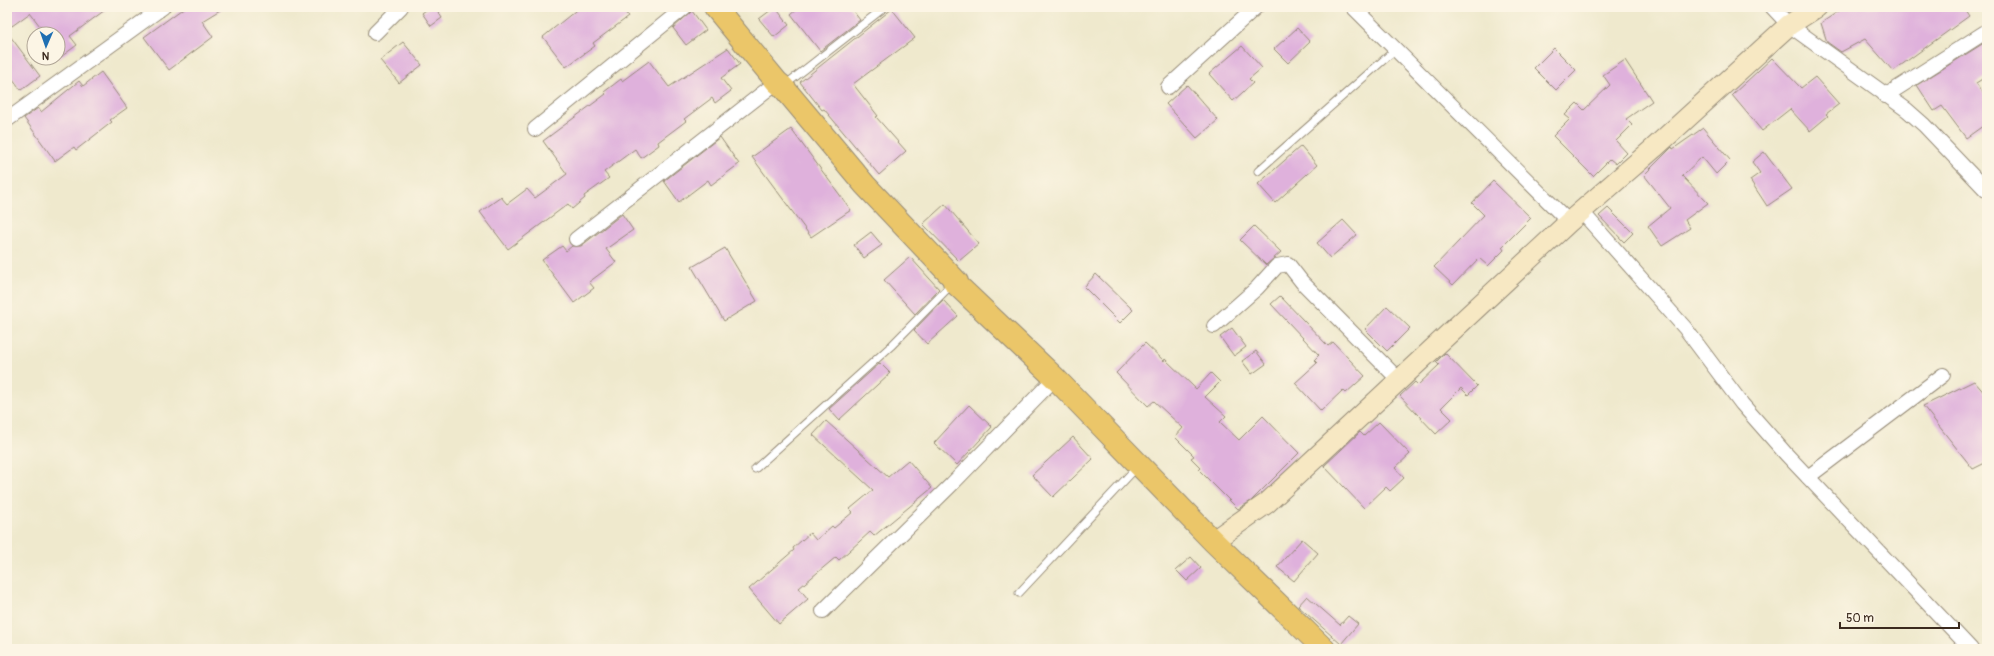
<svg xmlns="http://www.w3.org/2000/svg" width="1994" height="656" font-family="Pangolin,sans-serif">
  <rect width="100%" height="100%" fill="#fcf5e5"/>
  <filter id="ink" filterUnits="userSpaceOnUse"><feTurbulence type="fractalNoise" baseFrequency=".025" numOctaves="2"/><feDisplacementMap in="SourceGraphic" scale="8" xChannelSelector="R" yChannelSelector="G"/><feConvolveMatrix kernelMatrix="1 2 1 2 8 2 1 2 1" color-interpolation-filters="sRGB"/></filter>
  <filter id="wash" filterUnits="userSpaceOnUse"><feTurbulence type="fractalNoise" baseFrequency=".012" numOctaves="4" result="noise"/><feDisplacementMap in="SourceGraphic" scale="16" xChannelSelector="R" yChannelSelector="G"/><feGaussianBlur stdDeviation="0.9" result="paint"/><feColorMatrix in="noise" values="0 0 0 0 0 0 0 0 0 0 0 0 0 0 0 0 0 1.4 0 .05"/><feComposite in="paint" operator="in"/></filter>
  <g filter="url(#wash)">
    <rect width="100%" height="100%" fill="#efe9cd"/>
    <g id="blocks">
      <!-- building -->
      <g fill="#dfb1dc">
        <path d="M7 7H109L70 36 77 45 58 59V34H46L30 13 12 26 7 20Z"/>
        <path d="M185 7H225L202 21 213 37 169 70 144 37Z"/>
        <path d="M430 7H435L442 18 431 26 422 13Z"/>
        <path d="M580 7H620L628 17 593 43 595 46 566 67 543 37Z"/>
        <path d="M775 7 789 25 774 37 759 19Z"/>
        <path d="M799 7H850L860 20 820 51 791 14Z"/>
        <path d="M1845 7H1963L1969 16 1893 71 1865 39 1841 52 1827 42 1821 23Z"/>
        <path d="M892 9 915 38 853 84 878 116 876 117 906 151 879 175 824 109 822 110 800 82Z"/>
        <path d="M692 11 706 30 686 45 673 28Z"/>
        <path d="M1297 28 1310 42 1288 63 1274 49Z"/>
        <path d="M7 32 40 76 21 90 7 71Z"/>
        <path d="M1987 41V76L1976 83 1987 98V123L1966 138 1942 106 1934 111 1917 85Z"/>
        <path d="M403 42 422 65 399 83 380 60Z"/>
        <path d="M1242 46 1262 68 1249 79 1253 83 1233 101 1209 74Z"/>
        <path d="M728 48 740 64 721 78 731 91 715 103 712 98 684 119 686 121 658 142 659 145 641 158 635 149 604 172 609 178 584 196 585 198 572 209 568 204 508 249 480 212 501 197 507 204 527 189 535 198 567 174 543 141 606 94 604 92 621 79 622 81 649 61 669 87Z"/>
        <path d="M1554 48 1576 70 1556 90 1534 68Z"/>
        <path d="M1772 58 1801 88 1815 77 1839 104 1826 114 1828 116 1810 131 1790 109 1762 131 1732 95Z"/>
        <path d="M1625 60 1652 101 1626 119 1632 125 1616 141 1627 153 1616 164 1610 159 1593 176 1553 136 1570 119 1565 115 1577 103 1584 110 1610 85 1603 75Z"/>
        <path d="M101 72 127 108 110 120 112 122 76 150 74 147 55 161 24 118 38 108 41 112 79 81 83 86Z"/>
        <path d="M1187 85 1218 120 1197 138 1166 104Z"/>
        <path d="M1703 128 1730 160 1716 174 1702 157 1682 176 1708 203 1685 220 1690 228 1662 246 1648 226 1670 208 1644 175 1672 147 1673 149Z"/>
        <path d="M791 129 851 210 811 237 752 157Z"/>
        <path d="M720 137 739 164 711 185 708 180 679 202 664 181Z"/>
        <path d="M1301 146 1317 165 1275 203 1258 184Z"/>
        <path d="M1764 152 1792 189 1767 206 1750 180 1760 173 1752 162Z"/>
        <path d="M1493 181 1531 218 1502 247 1504 250 1488 266 1479 258 1453 285 1434 267 1484 215 1472 203Z"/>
        <path d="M945 204 979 244 959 261 923 224Z"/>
        <path d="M1608 208 1633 233 1624 242 1599 216Z"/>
        <path d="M622 214 633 230 606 249 616 262 589 282 594 288 574 303 542 260 562 246 566 251 572 246H581Z"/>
        <path d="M1343 220 1357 235 1330 258 1317 243Z"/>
        <path d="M1254 226 1281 252 1266 265 1240 240Z"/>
        <path d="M871 232 882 245 864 258 854 245Z"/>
        <path d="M725 248 757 301 724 321 692 267Z"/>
        <path d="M910 257 939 289 915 314 884 280Z"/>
        <path d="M1096 274 1133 310 1120 323 1084 287Z"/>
        <path d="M1280 296 1328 346 1333 342 1365 376 1346 393 1343 390 1321 411 1295 383 1317 363 1314 360 1319 355 1271 304Z"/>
        <path d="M943 300 958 316 927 344 914 330Z"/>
        <path d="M1387 306 1410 328 1387 351 1365 329Z"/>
        <path d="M1232 328 1246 347 1234 356 1220 337Z"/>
        <path d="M1145 343 1164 361 1165 359 1196 389 1211 373 1220 382 1205 397 1226 416 1220 422 1239 440 1263 416 1299 453 1251 501 1238 509 1199 470 1201 468 1191 458 1194 456 1175 437 1183 428 1154 401 1148 406 1116 373Z"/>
        <path d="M1256 351 1266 364 1252 374 1242 361Z"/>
        <path d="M1445 353 1477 386 1468 395 1461 388 1441 408 1452 419 1436 434 1400 396 1415 382 1418 385 1439 365 1436 362Z"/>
        <path d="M880 363 890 373 839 420 829 409Z"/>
        <path d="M1974 381 1987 396V462L1973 469 1923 406Z"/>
        <path d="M969 405 992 427 957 465 934 443Z"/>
        <path d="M826 421 888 477 908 460 932 488 874 536 870 532 839 560 836 557 799 588 808 599 779 624 749 589 794 550 793 548 810 533 816 540 832 526 834 528 853 512 850 509 873 490 813 435Z"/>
        <path d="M1379 422 1410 454 1395 468 1404 478 1390 491 1386 487 1364 508 1324 466 1360 432 1364 436Z"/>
        <path d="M1073 437 1093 459 1053 497 1032 475Z"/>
        <path d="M1302 539 1318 553 1294 581 1277 567Z"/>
        <path d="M1191 557 1201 568 1187 581 1176 570Z"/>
        <path d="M1307 596 1340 625 1348 616 1358 624 1341 644 1298 606Z"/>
      </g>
    </g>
  </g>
  <g filter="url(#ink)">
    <use href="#blocks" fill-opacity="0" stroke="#958a76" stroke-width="1"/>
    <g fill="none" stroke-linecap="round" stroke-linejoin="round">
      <!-- lane casing -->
      <g stroke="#958a76" stroke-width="9">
        <g id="lane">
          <path d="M785 85 885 7"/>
          <path d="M1258 171 1396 49"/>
          <path d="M755 469 891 346 953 283"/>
          <path d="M1019 593 1137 467"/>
        </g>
      </g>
      <!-- street casing -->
      <g stroke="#958a76" stroke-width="16">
        <g id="street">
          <path d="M1353 7 1569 222"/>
          <path d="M1772 7 1789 25 1907 110 1924 125 1987 191"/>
          <path d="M375 33 401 7"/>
          <path d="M1168 87 1256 7"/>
          <path d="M1885 96 1987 31"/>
          <path d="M7 120 163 7"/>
          <path d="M535 129 685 7"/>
          <path d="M1582 212 1685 328 1742 404 1786 454 1971 649"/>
          <path d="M576 239 777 82"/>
          <path d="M1214 326 1257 288 1277 266 1288 264 1302 282 1398 379"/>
          <path d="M1808 477 1943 375"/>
          <path d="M823 611 952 484 1055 378"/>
        </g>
      </g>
      <!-- secondary casing -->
      <g stroke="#958a76" stroke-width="22">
        <path id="secondary" d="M1213 541 1267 503 1569 222 1654 148 1789 25 1817 7"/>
      </g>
      <!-- highway casing -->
      <g stroke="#958a76" stroke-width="24">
        <path id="highway" d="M715 7 777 82 783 87 865 185 957 282H954L1055 378 1213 541 1324 649"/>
      </g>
      <!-- lane -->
      <use href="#lane" stroke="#fff" stroke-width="7"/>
      <!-- street -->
      <use href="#street" stroke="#fff" stroke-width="14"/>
      <!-- secondary -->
      <use href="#secondary" stroke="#f7e8c3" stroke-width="20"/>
      <!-- highway -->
      <use href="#highway" stroke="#ebc669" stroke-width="22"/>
    </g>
  </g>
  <!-- margin -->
  <rect width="1994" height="656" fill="none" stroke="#fcf5e5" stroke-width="24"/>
  <!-- north arrow -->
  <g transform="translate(46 46) rotate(182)"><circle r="19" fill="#fcf5e5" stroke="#afa495"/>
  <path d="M0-3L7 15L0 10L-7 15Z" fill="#1f6fb2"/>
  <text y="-6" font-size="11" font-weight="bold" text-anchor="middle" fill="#3b2a1e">N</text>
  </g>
  <!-- scale -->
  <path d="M1840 622v6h119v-6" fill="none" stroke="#3b2a1e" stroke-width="2"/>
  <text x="1846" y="622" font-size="12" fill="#3b2a1e" stroke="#fcf5e5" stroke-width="3" paint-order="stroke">50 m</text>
</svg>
